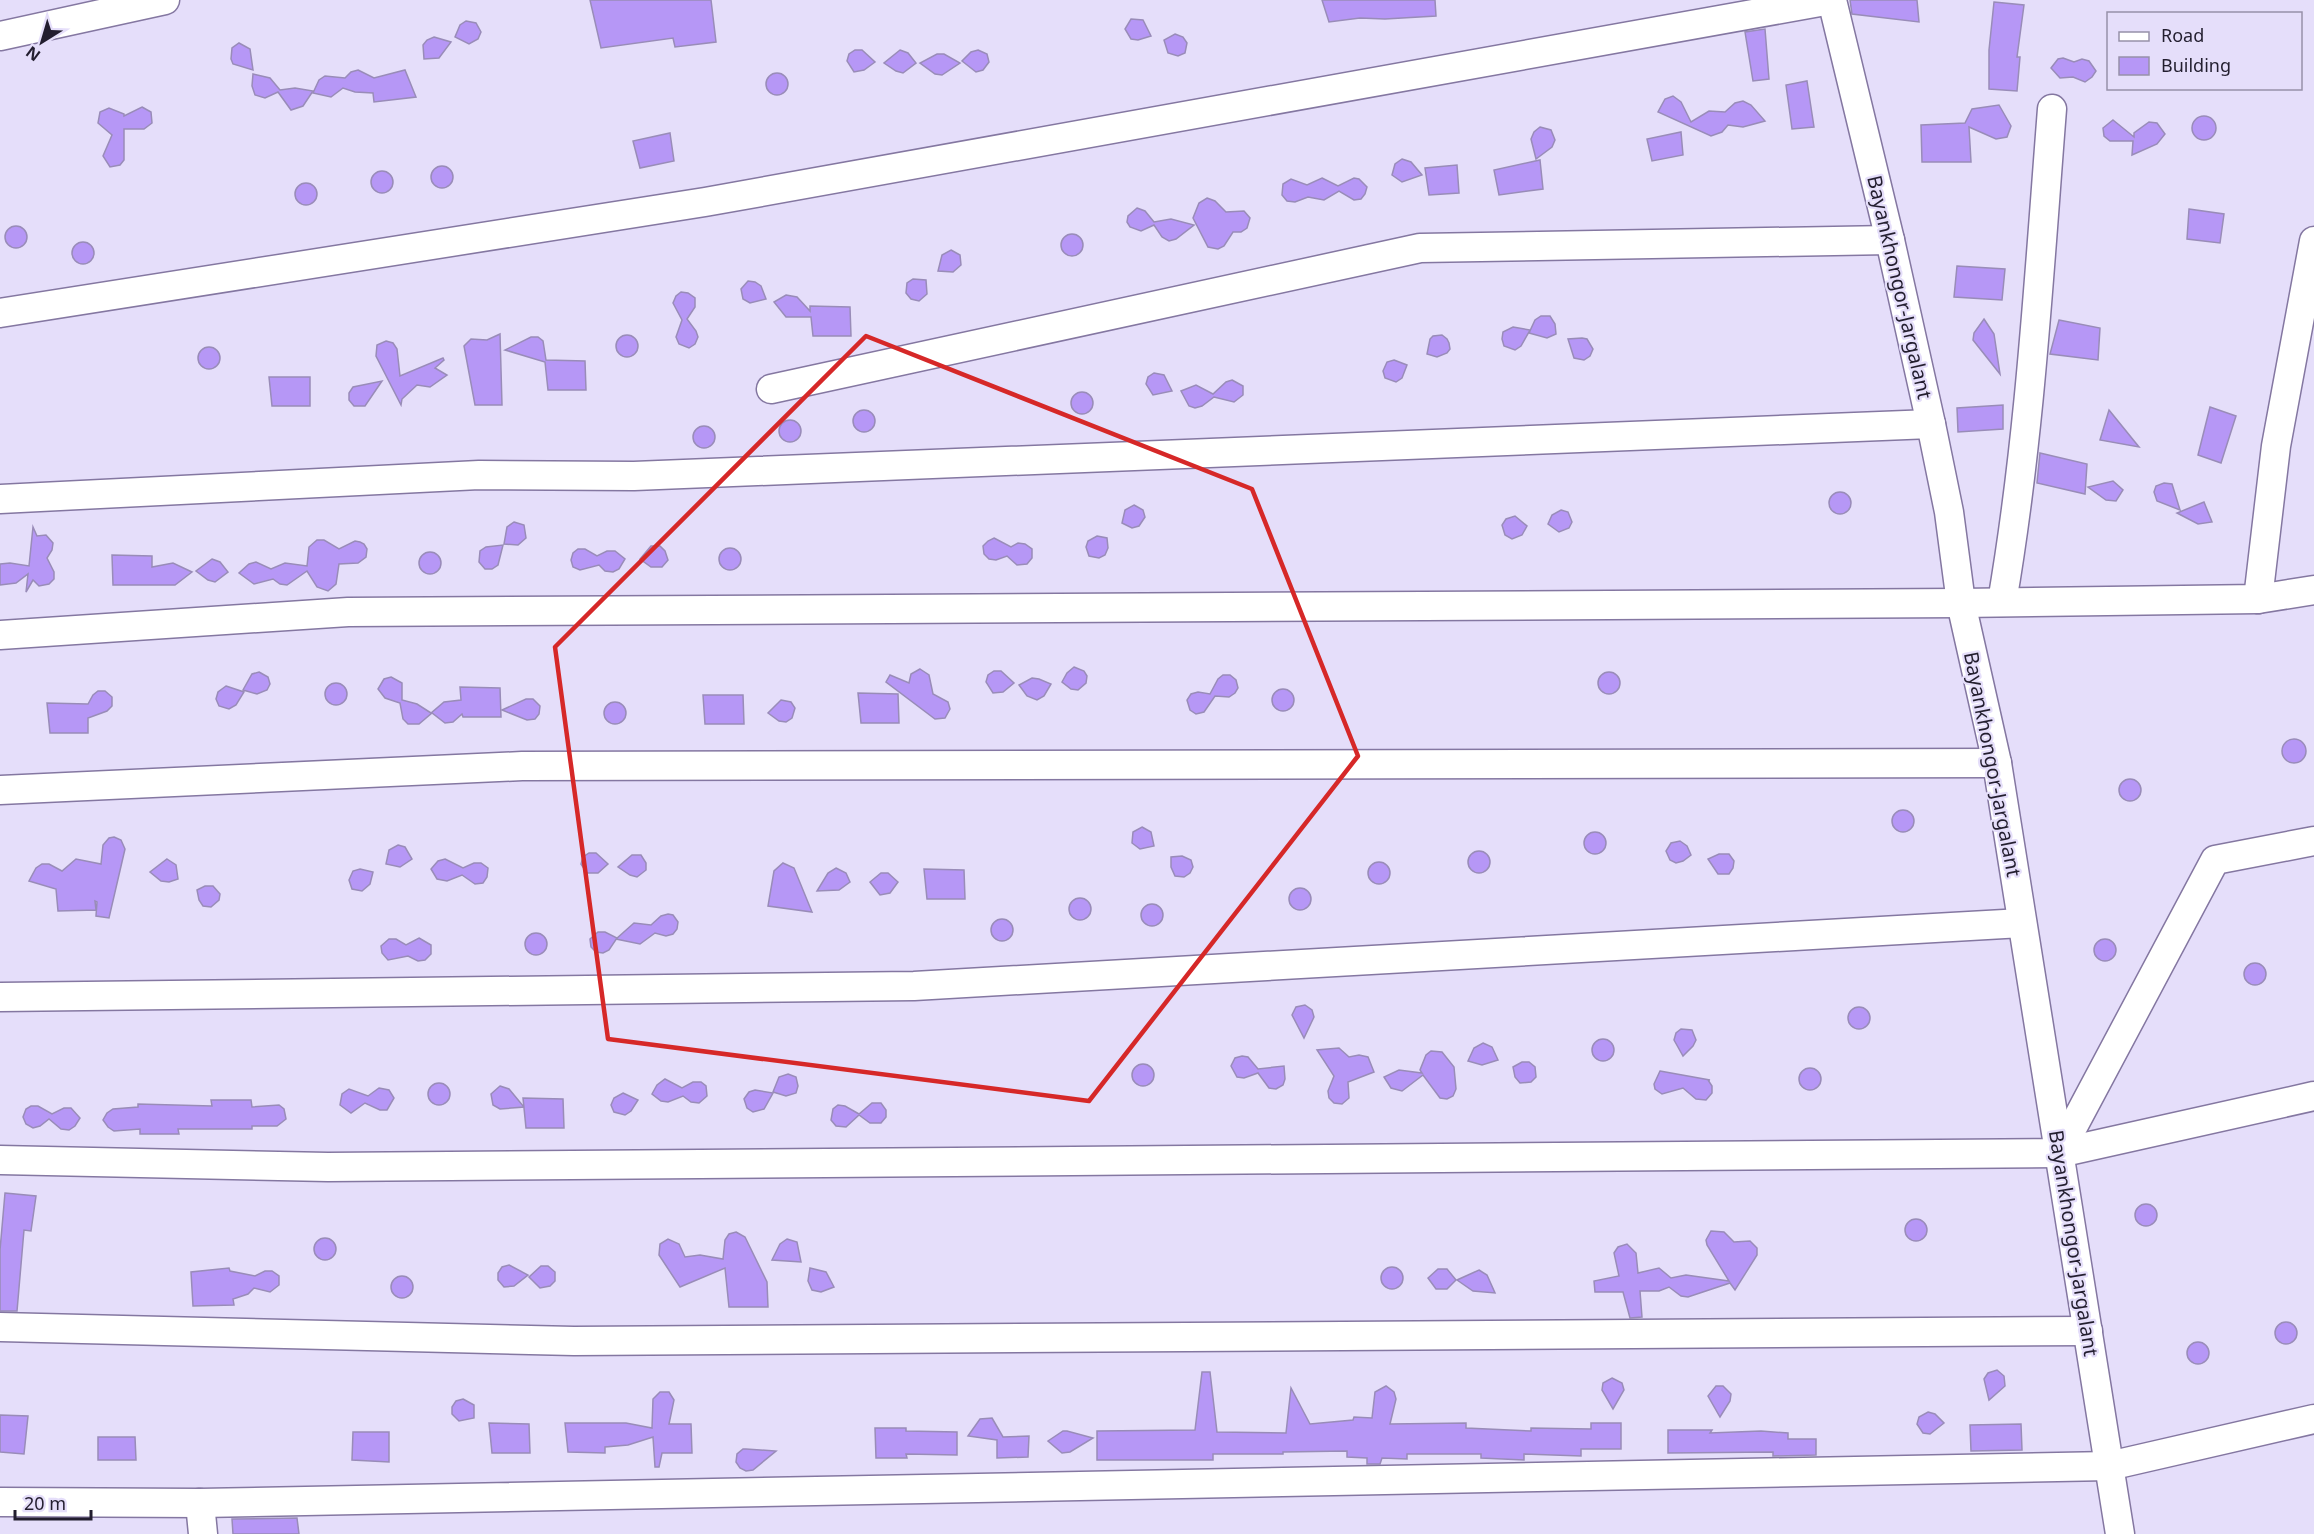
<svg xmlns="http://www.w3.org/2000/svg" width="2314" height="1534" font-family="'Noto Sans',sans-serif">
  <rect width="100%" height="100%" fill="#e5defa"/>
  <!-- building -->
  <g fill="#b697f6" stroke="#998cb8" stroke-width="1.5">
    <path d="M590 0H711L716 42 675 47 673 38 601 48Z"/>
    <path d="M1322 0H1435L1436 16 1385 19 1360 18 1329 22Z"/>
    <path d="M1850 0H1917L1919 22 1852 14Z"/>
    <path d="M1994 2 2024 5 2017 57H2020L2017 91 1989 89V50Z"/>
    <path d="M1131 19 1143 20 1151 36 1138 40 1131 39 1125 29Z"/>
    <path d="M466 21 476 23 481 32 478 39 469 44 455 37 460 25Z"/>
    <path d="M1765 29 1769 79 1753 81 1745 32Z"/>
    <path d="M1175 34 1183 37 1187 43 1185 53 1178 56 1168 53 1164 40Z"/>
    <path d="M434 37 451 42 439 58 424 59 423 45 427 40Z"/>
    <path d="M239 43 250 49 253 70 233 64 231 59 232 48Z"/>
    <path d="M855 50H862L875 62 864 70 854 72 847 61 849 54Z"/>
    <path d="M900 50 908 53 916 63 903 73 896 71 884 63Z"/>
    <path d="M978 50 987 54 989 62 983 70 976 72 962 61 971 52Z"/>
    <path d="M937 54H944L960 63 942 75 935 74 920 63Z"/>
    <path d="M2063 58 2074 62 2082 59 2089 61 2096 71 2092 77 2085 82 2073 77 2060 78 2051 68 2058 59Z"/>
    <path d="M358 70 374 78 405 70 416 97 374 102 373 93 355 92 343 88 331 97 313 93 319 80 325 76 345 78 351 72Z"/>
    <circle cx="777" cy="84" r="11"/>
    <path d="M253 74 270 78 280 90 295 88 313 91 303 106 291 110 278 92 265 98 255 95 252 86Z"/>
    <path d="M1807 81 1814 127 1792 129 1786 85Z"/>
    <path d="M1673 96 1681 102 1691 122 1709 111 1725 112 1735 103 1743 101 1751 105 1765 121 1743 127 1728 125 1722 132 1711 136 1658 112 1665 99Z"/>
    <path d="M1999 105 2011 126 2007 137 1996 139 1969 127 1971 162H1922L1921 125 1965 123 1972 109Z"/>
    <path d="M142 107 151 112 152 123 144 129H124V160L120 165 110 167 103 156 112 135 98 123 100 112 109 108 124 114V116Z"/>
    <circle cx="2204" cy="128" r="12"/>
    <path d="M2113 120 2134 137V133L2149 122 2157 123 2165 134 2157 144 2132 155 2133 141H2110L2104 136 2103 128Z"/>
    <path d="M1540 127 1551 130 1555 140 1552 147 1536 159 1531 139 1534 132Z"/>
    <path d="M1681 132 1683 155 1652 161 1647 139Z"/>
    <path d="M670 133 674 161 640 168 633 141Z"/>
    <path d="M1402 159 1411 162 1422 175 1402 182 1392 175 1395 164Z"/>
    <path d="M1540 160 1543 189 1499 195 1494 170Z"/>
    <path d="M1457 165 1459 193 1429 195 1425 168Z"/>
    <circle cx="442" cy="177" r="11"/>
    <circle cx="382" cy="182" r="11"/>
    <path d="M1322 178 1338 186 1354 178 1359 179 1367 187 1365 194 1361 199 1354 200 1339 191 1324 200 1308 197 1295 202 1287 201 1282 195 1283 184 1291 179 1307 185Z"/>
    <circle cx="306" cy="194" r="11"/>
    <path d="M1207 198 1215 201 1226 212 1244 211 1250 218 1247 228 1241 232H1233L1224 246 1218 249 1208 247 1193 218 1199 203Z"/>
    <path d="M1137 208 1145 211 1154 222 1171 219 1194 225 1176 239 1169 241 1162 237 1154 225 1141 231 1130 227 1127 222 1128 216Z"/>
    <path d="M2189 209 2224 214 2220 243 2187 239Z"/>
    <circle cx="16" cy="237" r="11"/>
    <circle cx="1072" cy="245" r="11"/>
    <circle cx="83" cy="253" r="11"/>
    <path d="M951 250 960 255 961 265 953 272 938 271 942 255Z"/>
    <path d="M1957 266 2005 269 2002 300 1954 297Z"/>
    <path d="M913 279 926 280 927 294 919 301 911 299 906 293 907 283Z"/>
    <path d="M748 281 755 282 761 286 766 299 750 303 743 299 741 289Z"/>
    <path d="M681 292 688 293 695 298V307L687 319 696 331 698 337 695 344 689 348 679 344 676 337 682 320 673 303 676 296Z"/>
    <path d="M786 295 797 297 810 311V306L850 307 851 336H813L811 317H786L774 302Z"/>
    <path d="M1541 316H1550L1555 324 1556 334 1547 338 1529 333 1535 320Z"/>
    <path d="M1984 319 1994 334 2000 374 1973 340 1974 333Z"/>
    <path d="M2059 320 2100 328 2098 360 2050 354Z"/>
    <path d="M1513 327 1530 330 1521 346 1515 350 1504 346 1502 339 1503 332Z"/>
    <path d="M500 334 502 405H475L464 346 471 339 487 340Z"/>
    <circle cx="627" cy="346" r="11"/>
    <path d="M1442 335 1447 339 1449 343 1450 349 1447 353 1437 357 1427 354 1430 339 1433 336Z"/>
    <path d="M531 337H538L543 341 546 360 585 361 586 390H548L545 362 505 350Z"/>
    <path d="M1582 338 1587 339 1593 349 1590 356 1584 360 1574 358 1568 339Z"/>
    <path d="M386 341 393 343 397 349 400 376 443 358 444 360 435 368 447 375 430 387 417 385 402 399 401 405 376 356 377 345Z"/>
    <circle cx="209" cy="358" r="11"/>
    <path d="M1394 360 1407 365 1402 378 1396 382 1385 378 1383 371 1387 362Z"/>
    <path d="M1154 373 1164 375 1172 391 1153 395 1146 384 1148 377Z"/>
    <path d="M269 377H310V406H272Z"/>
    <path d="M1232 380 1243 386V395L1234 402 1214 397 1202 406 1195 408 1189 406 1181 391 1196 385 1213 394 1226 382Z"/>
    <path d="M382 381 365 406H354L349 400V393L353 387Z"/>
    <circle cx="1082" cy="403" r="11"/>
    <path d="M2003 405V429L1958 432 1957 408Z"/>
    <path d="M2210 407 2236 416 2221 463 2198 455Z"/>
    <circle cx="864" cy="421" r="11"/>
    <path d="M2109 410 2139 447 2100 440Z"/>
    <circle cx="790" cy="431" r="11"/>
    <circle cx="704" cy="437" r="11"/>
    <path d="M2040 453 2087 464 2085 494 2037 483Z"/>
    <path d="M2113 481 2123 490 2116 501 2106 500 2088 487Z"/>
    <path d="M2164 483 2172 484 2180 510 2157 501 2154 492 2156 486Z"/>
    <circle cx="1840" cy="503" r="11"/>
    <path d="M2204 502 2212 522 2198 524 2177 513Z"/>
    <path d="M1134 505 1143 510 1145 517 1139 526 1132 528 1122 523 1125 510Z"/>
    <path d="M1561 510 1568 512 1572 522 1569 528 1559 532 1548 524 1552 515Z"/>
    <path d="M1515 516 1527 526 1522 535 1512 539 1505 535 1502 525 1506 519Z"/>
    <path d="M514 522 524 525 526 538 518 545 504 544 507 527Z"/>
    <path d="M33 527 37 536 46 535 53 543 52 550 47 558 54 572V579L49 584 39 586 33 580 26 592 28 574 16 583 0 585V564L10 563 29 566Z"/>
    <path d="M1097 536 1107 538 1108 548 1105 555 1099 558 1089 556 1086 547 1088 541Z"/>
    <path d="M994 538 1011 547 1018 543 1025 544 1032 549V558L1027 564 1017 565 1007 556 996 560 989 559 984 554 983 546 988 541Z"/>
    <path d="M317 540H324L339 549 355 541 360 542 364 544 367 549 366 557 358 563 339 564 336 584 328 591 317 587 307 571 287 585 280 584 273 579 254 584 239 573 249 564 256 562 271 569 285 563 307 566 309 547Z"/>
    <path d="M503 545 498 565 492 569H485L479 562 480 551 486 547Z"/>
    <path d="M651 546H660L665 551 668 560 662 567H651L640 559Z"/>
    <circle cx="730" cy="559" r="11"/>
    <path d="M578 549H585L597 556 607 551H615L625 559 619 569 613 572 605 571 599 565 580 570 573 567 571 560 573 553Z"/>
    <circle cx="430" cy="563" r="11"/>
    <path d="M112 555 152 556V567L173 563 192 572 175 585H113Z"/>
    <path d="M212 559 220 562 228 572 215 582 208 580 196 571Z"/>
    <path d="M1074 667 1084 671 1087 676 1086 683 1078 690 1071 689 1062 682 1067 673Z"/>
    <path d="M920 669 929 675 933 694 948 702 950 709 945 718 935 719 886 682 890 675 909 683 911 674Z"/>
    <path d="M994 671H1001L1014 683 1003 692 993 693 986 682 988 675Z"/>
    <path d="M259 672 268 677 270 684 267 690 257 694 243 690 252 674Z"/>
    <circle cx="1609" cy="683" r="11"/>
    <path d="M1223 675H1230L1236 680 1238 688 1235 693 1229 697 1215 696 1204 712 1196 714 1190 710 1187 700 1191 694 1198 692 1210 694 1218 679Z"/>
    <path d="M391 677 402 683V700L417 704 431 713 444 702 461 700 460 687 500 688 501 717H463L462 714 453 722 445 723 432 713 419 724H408L403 719 400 703 385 698 378 689 384 679Z"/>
    <path d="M1032 678 1039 679 1051 684 1044 696 1037 700 1027 696 1019 685Z"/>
    <circle cx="336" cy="694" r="11"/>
    <path d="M226 686 244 692 236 705 229 709 219 706 216 699 218 692Z"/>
    <circle cx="1283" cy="700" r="11"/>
    <path d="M98 691H105L112 697V706L107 711 88 718V733H50L47 703 88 704 93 695Z"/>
    <path d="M858 693 898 694 899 723H861Z"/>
    <path d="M703 695H743L744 724H705Z"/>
    <path d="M526 699H533L540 706 539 714 535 719 527 720 502 710Z"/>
    <path d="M781 700 791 702 795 708 792 718 786 722 779 721 768 713Z"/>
    <circle cx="615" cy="713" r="11"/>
    <circle cx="2294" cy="751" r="12"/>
    <circle cx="2130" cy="790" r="11"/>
    <circle cx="1903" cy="821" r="11"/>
    <path d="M1142 827 1151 832 1154 846 1140 849 1132 843 1133 832Z"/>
    <circle cx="1595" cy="843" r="11"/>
    <path d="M114 837 121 840 125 849 109 918 96 916 97 902 95 901 96 910 58 911 56 889 29 881 36 868 42 864H49L62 871 76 859 101 864 103 845 109 838Z"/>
    <path d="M1680 841 1687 846 1691 855 1683 861 1676 863 1670 860 1666 851 1671 843Z"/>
    <path d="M398 845 405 847 412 859 400 867 386 864 389 850Z"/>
    <circle cx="1479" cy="862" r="11"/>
    <path d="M589 853H596L608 864 598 873H587L581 864 583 857Z"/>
    <path d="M1719 854H1729L1734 861 1733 868 1729 874H1718L1708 859Z"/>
    <path d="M632 855H641L646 863V870L637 877 630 875 618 867Z"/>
    <path d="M1182 856 1191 860 1193 867 1190 873 1184 877 1175 876 1171 867V857Z"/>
    <path d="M167 859 176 865 178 879 169 882 161 881 150 872Z"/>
    <path d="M445 859 463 868 474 863H481L488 868 487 877 483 883 475 884 462 875 447 881 437 879 431 869 438 861Z"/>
    <circle cx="1379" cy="873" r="11"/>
    <path d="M783 863 794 868 812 912 768 906 774 871Z"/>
    <path d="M836 868 846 873 850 882 839 890 817 891 828 873Z"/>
    <path d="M360 869 373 872 370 884 362 891 352 889 349 880 353 871Z"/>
    <path d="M924 869 964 870 965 899H927Z"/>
    <path d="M881 873H888L898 882 890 893 880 895 870 882Z"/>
    <path d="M205 886H213L220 894 219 900 211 907 203 906 199 900 197 890Z"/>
    <circle cx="1300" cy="899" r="11"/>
    <circle cx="1080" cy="909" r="11"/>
    <circle cx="1152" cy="915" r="11"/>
    <path d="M668 914 673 915 678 922 677 929 673 934 666 936 655 933 640 944 616 939 634 923 651 925 661 916Z"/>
    <circle cx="1002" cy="930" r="11"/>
    <path d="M598 932H605L617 938 609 950 603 953 596 952 591 947 590 939Z"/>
    <circle cx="536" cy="944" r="11"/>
    <path d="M419 938 431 945V954L425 960 418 961 408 956 388 960 382 953 381 946 389 939H396L406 945Z"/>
    <circle cx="2105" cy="950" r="11"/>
    <circle cx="2255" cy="974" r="11"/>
    <path d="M1305 1005 1312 1010 1314 1017 1304 1038 1292 1015 1296 1007Z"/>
    <circle cx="1859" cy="1018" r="11"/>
    <path d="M1681 1029 1692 1030 1696 1040 1693 1046 1683 1056 1674 1040 1676 1033Z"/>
    <circle cx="1603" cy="1050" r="11"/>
    <path d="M1483 1043 1492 1047 1498 1060 1482 1065 1468 1061 1474 1048Z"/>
    <path d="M1339 1048 1349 1057 1359 1055 1368 1057 1374 1072 1348 1082 1349 1098 1342 1104 1334 1103 1329 1098 1328 1091 1334 1076 1317 1050Z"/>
    <path d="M1431 1051 1442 1052 1454 1067 1456 1089 1453 1096 1447 1099 1440 1098 1423 1075 1402 1091 1391 1088 1384 1077 1399 1070 1422 1073 1420 1070 1426 1055Z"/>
    <path d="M1242 1056 1248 1057 1258 1069 1284 1066 1285 1079 1283 1085 1276 1089 1269 1088 1258 1073 1244 1078 1237 1077 1231 1066 1235 1058Z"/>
    <path d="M1522 1062H1529L1535 1067 1536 1077 1531 1082 1520 1083 1515 1077 1513 1067Z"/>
    <circle cx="1143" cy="1075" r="11"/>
    <circle cx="1810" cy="1079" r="11"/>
    <path d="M1660 1071 1710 1080H1708L1712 1086V1093L1706 1100 1696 1099 1683 1088 1662 1094 1655 1089 1654 1084Z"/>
    <path d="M788 1074 796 1077 798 1086 796 1093 786 1096 773 1092 779 1077Z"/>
    <path d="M665 1079 682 1088 693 1082H701L706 1086 707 1096 699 1103 691 1102 683 1096 668 1102 661 1101 652 1094 657 1085Z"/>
    <circle cx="439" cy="1094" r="11"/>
    <path d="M500 1086 509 1089 524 1107 500 1109 493 1105 491 1094Z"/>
    <path d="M379 1088 389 1090 394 1098 387 1110H380L365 1103 351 1113 340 1105 342 1094 349 1089 368 1096Z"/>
    <path d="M755 1090 773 1093 764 1109 753 1112 747 1108 744 1099 749 1092Z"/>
    <path d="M623 1093 638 1100 631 1111 625 1115 614 1112 611 1105 614 1098Z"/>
    <path d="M523 1098 563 1099 564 1128H526Z"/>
    <path d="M211 1100H251L252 1107 279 1105 284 1109 286 1119 277 1126H252V1129H178L179 1134H140V1129L114 1131 108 1127 103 1120 107 1113 113 1109 138 1107V1104L212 1106Z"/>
    <path d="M872 1103H881L886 1110V1117L881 1123H870L859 1115 846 1127 836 1126 831 1120 833 1109 838 1105 845 1106 859 1114Z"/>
    <path d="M31 1106H38L52 1114 64 1108H71L80 1118 75 1126 69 1130 61 1129 49 1119 40 1126 33 1128 26 1124 23 1117 26 1109Z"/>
    <path d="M5 1193 36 1196 31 1231 24 1230 17 1311H0V1250Z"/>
    <circle cx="2146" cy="1215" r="11"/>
    <circle cx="1916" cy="1230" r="11"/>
    <path d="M1711 1231 1724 1232 1734 1242 1750 1241 1757 1248V1255L1735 1290 1730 1283 1688 1297 1681 1296 1669 1287 1659 1291H1640L1642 1317 1630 1318 1623 1292H1595L1594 1281 1619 1276 1614 1253 1618 1247 1627 1244 1636 1253 1638 1273 1659 1268 1671 1278 1686 1275 1729 1281 1707 1245 1706 1240Z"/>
    <path d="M736 1232 745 1237 767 1282 768 1307H729L725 1268 680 1287 659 1255 660 1244 668 1239 679 1244 685 1257 700 1255 723 1259 725 1240 729 1234Z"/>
    <circle cx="325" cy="1249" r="11"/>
    <path d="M787 1239 797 1242 801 1262 772 1260 780 1244Z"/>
    <path d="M509 1265 528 1275 514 1286 504 1287 498 1280V1273L502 1267Z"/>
    <path d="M541 1266H548L555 1272V1281L550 1286 540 1288 529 1277Z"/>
    <circle cx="1392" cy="1278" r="11"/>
    <path d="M229 1268 230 1271 255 1276 265 1271H272L279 1276V1285L270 1292 254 1288 248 1294 233 1299 234 1305 193 1306 191 1272Z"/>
    <path d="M810 1268 826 1272 834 1287 821 1292 812 1290 808 1281Z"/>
    <path d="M1438 1269H1447L1456 1280 1447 1289H1436L1428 1278Z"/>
    <path d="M1479 1270 1487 1275 1495 1293 1473 1291 1457 1280Z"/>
    <circle cx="402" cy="1287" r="11"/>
    <circle cx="2286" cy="1333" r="11"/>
    <circle cx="2198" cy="1353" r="11"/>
    <path d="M1997 1370 2004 1376 2005 1386 1989 1400 1984 1379 1988 1373Z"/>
    <path d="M1202 1372H1210L1217 1432 1286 1433 1291 1388 1310 1424 1353 1420 1354 1417 1372 1418 1375 1392 1386 1386 1394 1392 1396 1399 1390 1424 1466 1423V1428L1531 1431V1428L1591 1429V1423H1621V1449H1581V1456L1524 1454V1460L1481 1458V1454H1407V1459L1382 1458 1380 1464H1367V1458L1347 1457V1451L1283 1452V1454H1213V1460H1097V1431L1195 1430Z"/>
    <path d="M1612 1378 1622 1383 1624 1390 1613 1409 1602 1390 1603 1383Z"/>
    <path d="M1716 1386H1723L1731 1394 1730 1401 1720 1417 1708 1396Z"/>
    <path d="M660 1392H669L674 1400 669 1424H691L692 1453H662L659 1467H655L653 1437 628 1445 605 1447V1453L568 1452 565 1423H626L652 1428 653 1399Z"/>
    <path d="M463 1399 474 1405V1418L459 1421 452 1414V1407L456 1401Z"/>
    <path d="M1928 1412 1935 1414 1944 1423 1930 1434 1923 1433 1917 1424 1919 1417Z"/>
    <path d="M0 1415 28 1416 24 1454 0 1452Z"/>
    <path d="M992 1418 1003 1437 1029 1436 1028 1457 997 1458V1440L968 1436 980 1419Z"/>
    <path d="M489 1423 529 1424 530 1453H492Z"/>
    <path d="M2021 1424 2022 1450 1971 1451 1970 1425Z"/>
    <path d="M875 1428H906V1431L957 1432V1455L906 1454 907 1458H876Z"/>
    <path d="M1668 1430H1712L1710 1433 1761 1431 1788 1433V1439H1816V1455L1773 1456V1452L1668 1453Z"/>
    <path d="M1063 1431H1067L1093 1438 1070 1452 1062 1453 1048 1441Z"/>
    <path d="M353 1432H389V1462L352 1460Z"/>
    <path d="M98 1437H135L136 1460H98Z"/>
    <path d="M743 1449H746L776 1451 753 1470 746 1471 740 1468 736 1462 737 1454Z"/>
    <path d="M297 1518 299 1534H233L232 1519Z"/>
  </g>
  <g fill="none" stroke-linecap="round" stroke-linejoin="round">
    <!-- minor casing -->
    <g stroke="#8477a1" stroke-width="31">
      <g id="minor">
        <path d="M1832 0 1890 240 1931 424 1949 512 1961 603 1997 763 2120 1534"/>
        <path d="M0 36 165 0"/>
        <path d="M0 313 705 202 1831 0"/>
        <path d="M771 389 1420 248 1890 240"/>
        <path d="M0 499 479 475 634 476 1931 424"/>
        <path d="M2258 599 2276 446 2314 241"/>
        <path d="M2002 602C2030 439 2039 274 2052 109"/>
        <path d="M0 635 348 612 1961 603 2258 599 2314 590"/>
        <path d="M0 790 522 766 1997 763"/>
        <path d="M0 997 914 986 2022 923"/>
        <path d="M2059 1153 2215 860 2314 841"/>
        <path d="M0 1160 328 1167 2059 1153 2314 1096"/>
        <path d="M0 1327 574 1341 2088 1331"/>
        <path d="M0 1502 200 1503 2109 1466 2314 1419"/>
        <path d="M200 1503 203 1534"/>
      </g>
    </g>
    <!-- minor -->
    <use href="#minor" stroke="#fff" stroke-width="28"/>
  </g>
  <!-- marked area -->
  <path fill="none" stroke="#d62828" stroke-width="4.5" stroke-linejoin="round" d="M866 336 1252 489 1358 756 1089 1101 608 1039 555 647Z"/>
  <g text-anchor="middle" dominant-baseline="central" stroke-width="4.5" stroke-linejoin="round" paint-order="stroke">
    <!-- street labels -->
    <g font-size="20" fill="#231e2f" stroke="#e5defa">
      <text transform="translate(1900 287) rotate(77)">Bayankhongor-Jargalant</text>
      <text transform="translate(1993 764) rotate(79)">Bayankhongor-Jargalant</text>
      <text transform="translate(2074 1243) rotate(81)">Bayankhongor-Jargalant</text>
    </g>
  </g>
  <!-- legend -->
  <rect x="2107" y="12" width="195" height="78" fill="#e5defa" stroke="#9791a9" stroke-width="1.5"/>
  <rect x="2119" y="32" width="30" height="9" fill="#ffffff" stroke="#9791a9" stroke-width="1.5"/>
  <text x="2161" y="42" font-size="18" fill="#231e2f">Road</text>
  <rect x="2119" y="57" width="30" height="18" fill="#b697f6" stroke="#9791a9" stroke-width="1.5"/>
  <text x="2161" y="72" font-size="18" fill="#231e2f">Building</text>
  <!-- north arrow -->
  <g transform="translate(42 42) rotate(217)" stroke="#e5defa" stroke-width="4.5" paint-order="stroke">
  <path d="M0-4.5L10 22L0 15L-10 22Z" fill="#231e2f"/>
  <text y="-9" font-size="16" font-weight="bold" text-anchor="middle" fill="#231e2f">N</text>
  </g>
  <!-- scale -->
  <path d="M15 1510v9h76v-9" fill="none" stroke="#231e2f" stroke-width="3"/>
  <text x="24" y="1510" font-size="18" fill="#231e2f" stroke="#e5defa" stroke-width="4.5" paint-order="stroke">20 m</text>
</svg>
